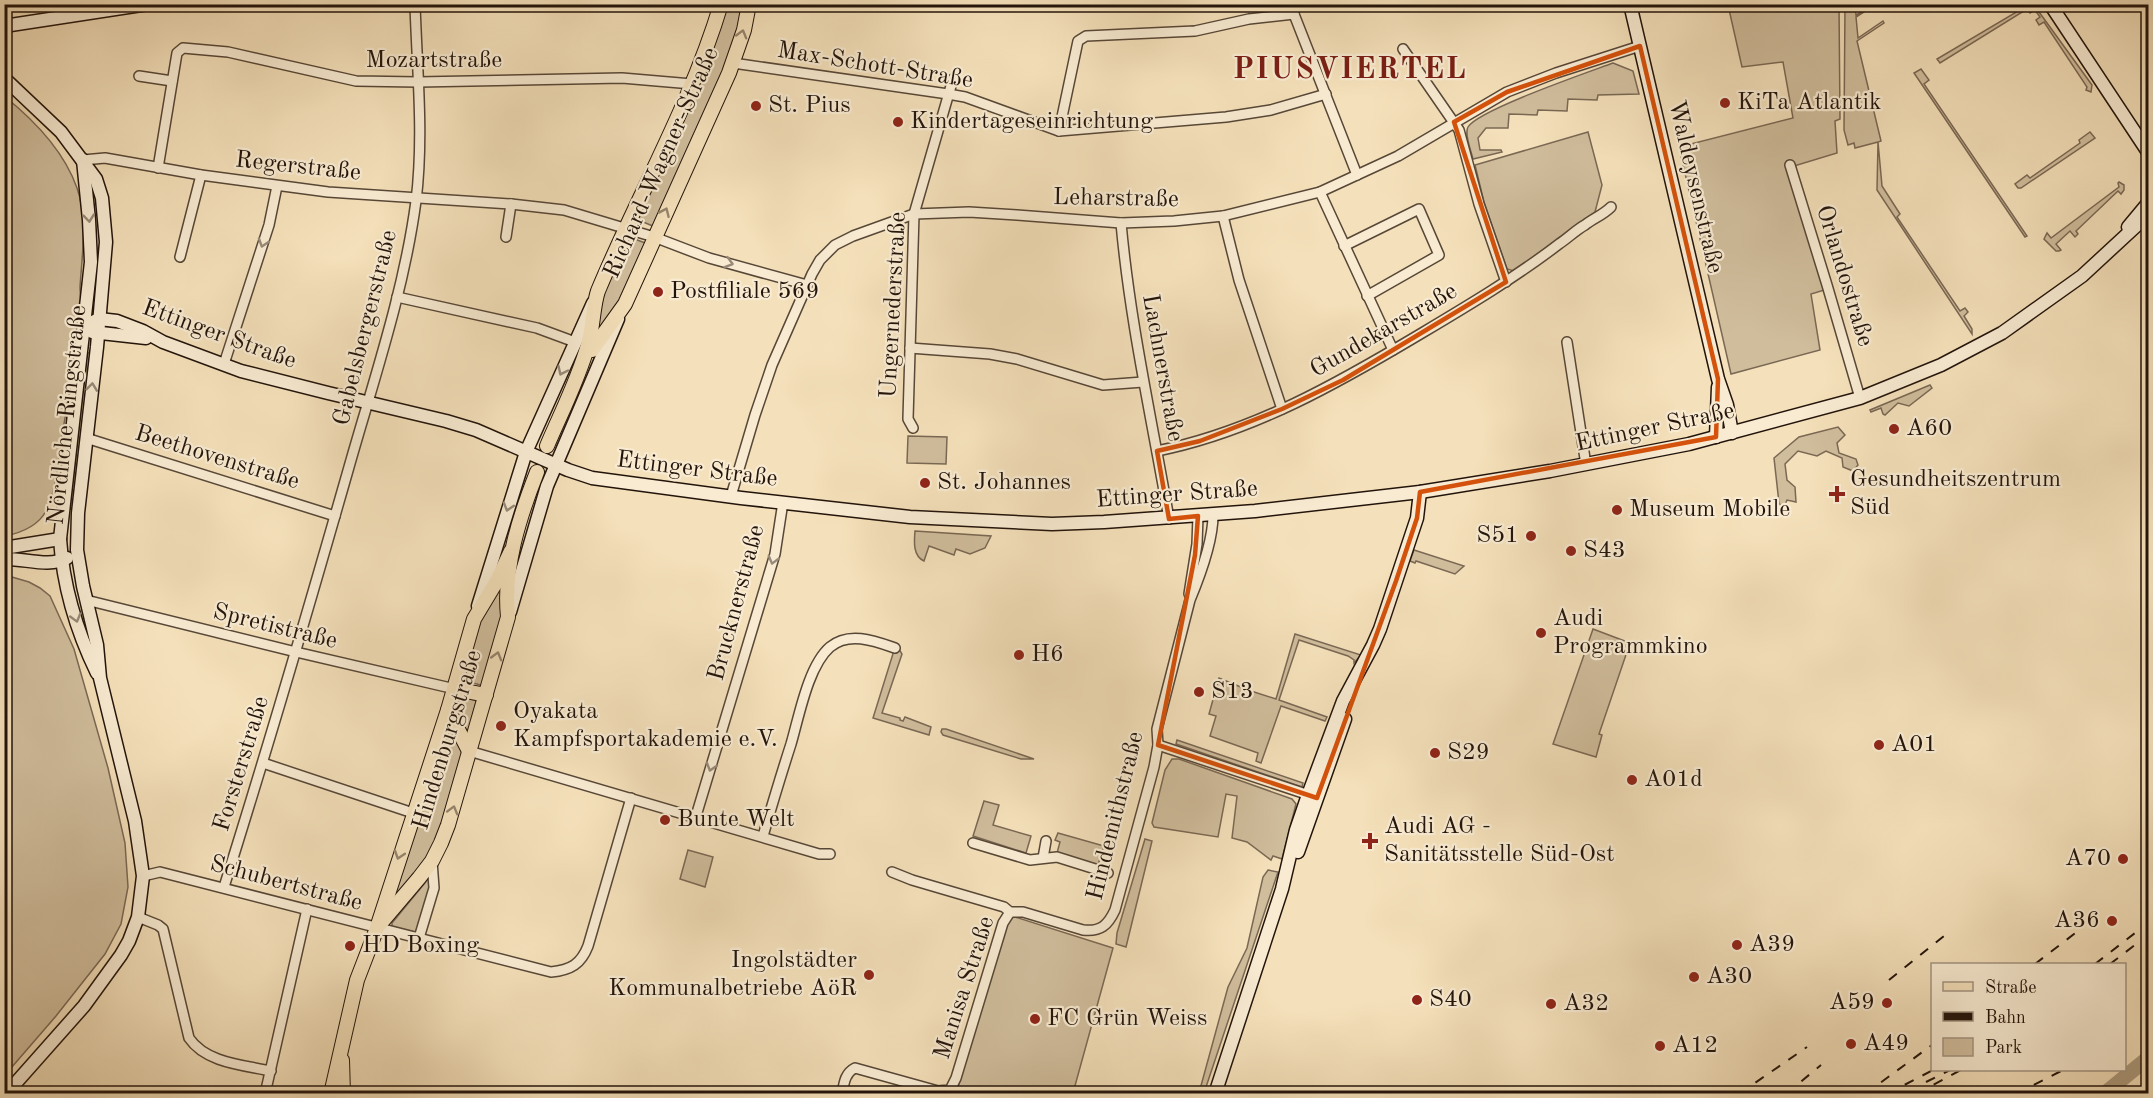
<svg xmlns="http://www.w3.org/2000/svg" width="2153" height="1098" font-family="'Old Standard TT',serif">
  <rect width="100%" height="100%" fill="#f4e0ba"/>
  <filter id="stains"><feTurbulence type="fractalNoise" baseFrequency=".00333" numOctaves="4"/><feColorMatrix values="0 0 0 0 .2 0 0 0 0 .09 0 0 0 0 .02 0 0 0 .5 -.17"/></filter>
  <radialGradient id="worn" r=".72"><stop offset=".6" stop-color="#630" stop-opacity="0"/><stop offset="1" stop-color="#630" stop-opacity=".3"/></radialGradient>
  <!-- green -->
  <g fill="#d0bd9c" stroke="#7a6854" stroke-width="1.5">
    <path d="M725 5H745L725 70 655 227 634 218Z"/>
    <path d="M1728 5H1839L1840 119 1835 121 1837 153 1794 166 1831 288 1811 294 1820 350 1731 374 1679 147 1793 118 1783 62 1742 67Z"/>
    <path d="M1845 5H1855L1856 15 1873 6 1856 17 1858 38 1883 21 1884 23 1857 41 1881 141 1878 142 1882 186 1900 214 1897 217 1960 311 1965 308 1968 312 1964 316 1972 329V334L1877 190 1878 142 1855 148 1854 143 1848 145 1844 130Z"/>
    <path d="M2030 5H2034L2092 85 2091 92 2086 90 2087 87 2044 22 2039 25 2036 20 2040 17 2035 10 2030 13 2026 6Z"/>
    <path d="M2023 8 2024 11 1940 63 1937 59Z"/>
    <path d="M1613 63 1633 71 1639 94 1598 95 1597 100 1568 99 1567 111 1538 110 1537 115 1509 114 1508 128H1486L1478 138 1480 150H1501L1502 152 1473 159C1471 150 1464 134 1468 127 1478 110 1589 72 1613 63Z"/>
    <path d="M1921 69 1929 80 1924 84 2027 236 2025 237 1914 73Z"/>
    <path d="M4 96C34 120 64 151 77 188 88 219 82 255 80 287 80 293 81 299 81 305 78 349 69 393 62 436 58 460 57 489 46 511 38 526 20 533 5 536Z"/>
    <path d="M1588 132 1602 185 1595 212 1514 271 1507 269 1484 202 1475 165Z"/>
    <path d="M2090 132 2095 138 2021 188H2018L2015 184 2027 175 2030 178 2080 143 2079 140Z"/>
    <path d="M2119 182 2124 185V190L2121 194 2118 191 2076 231 2078 234 2075 237 2070 231 2056 244 2061 250 2059 251H2056L2044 239 2047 233 2051 238 2119 187 2118 183Z"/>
    <path d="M629 237 648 244 623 297 596 337 603 295Z"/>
    <path d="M87 353H91L74 510 70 509Z"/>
    <path d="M1930 385 1932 388 1909 406 1898 403 1885 415 1883 414 1881 408 1871 412 1870 410Z"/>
    <path d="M1838 427 1845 435 1837 443 1839 453 1856 459 1858 465 1853 471 1843 467 1842 458 1826 451 1817 456 1798 451 1785 464 1787 480 1795 487 1796 502 1787 500 1783 509 1779 503 1774 458 1799 437Z"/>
    <path d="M908 436 947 437 946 464 907 463Z"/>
    <path d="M915 531 991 536 985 548 970 554 956 549 954 555 929 546 924 561C913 556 914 542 915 531Z"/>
    <path d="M1414 550 1464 566 1455 574 1416 561 1415 563 1410 561Z"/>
    <path d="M5 575 29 582 40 588 50 596 74 649 108 768 125 843 128 887 121 924 105 954 56 1016 5 1075Z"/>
    <path d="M504 578 503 616 484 686 463 680 482 616Z"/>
    <path d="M1593 629 1630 643 1599 734 1602 735 1596 757 1553 744Z"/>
    <path d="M1295 634 1361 655 1354 663V660L1348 656 1299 640 1279 700 1327 717 1325 721 1281 706 1261 763 1256 761 1258 753 1210 736 1216 716 1209 714 1219 678 1248 690 1276 699Z"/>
    <path d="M896 644 902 654 882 713 900 718V720L903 721 905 717 931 727 929 735 873 718Z"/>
    <path d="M458 696 475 700 476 702 469 730 461 728 454 706Z"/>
    <path d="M449 723 465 749 445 822 422 868 388 904Z"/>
    <path d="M942 729H946L1034 759H1021L943 735 941 732Z"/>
    <path d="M1177 740 1303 783 1302 787 1176 744Z"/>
    <path d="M1172 759H1179L1292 799 1296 804 1282 859 1273 856 1271 860 1247 842 1232 838 1237 796 1226 794 1218 837 1154 827 1152 823 1165 770Z"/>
    <path d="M984 801 999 805 993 825 1031 836 1026 853 973 836Z"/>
    <path d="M1058 833 1104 846 1098 865 1057 853 1060 842 1055 840Z"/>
    <path d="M1145 839 1152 841 1126 947 1116 944 1117 933Z"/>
    <path d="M688 850 713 857 705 887 680 879Z"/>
    <path d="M1268 870 1278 872 1204 1093H1199L1228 987 1247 948 1263 877Z"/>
    <path d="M429 878V891L416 932 412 933 392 927V923Z"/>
    <path d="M1015 917 1113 948 1073 1093 958 1094 957 1090 1005 922 1010 918Z"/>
  </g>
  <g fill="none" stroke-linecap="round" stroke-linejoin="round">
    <!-- river -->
    <path stroke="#ad9b7e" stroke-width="15" d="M2104 1094 2148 1058"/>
    <!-- street casing -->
    <g stroke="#574737" stroke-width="12">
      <g id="street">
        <path d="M1290 4 1357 175"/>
        <path d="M1403 49 1459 130 1479 204 1506 282"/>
        <path d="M733 63 948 94 965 97 1059 131 1226 117 1271 110 1326 94"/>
        <path d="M139 76 172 81"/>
        <path d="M1059 131 1078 41 1086 36 1195 31 1249 19 1294 14"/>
        <path d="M83 160 105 158 201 175 328 192 511 204 564 210 654 237 709 258 807 285"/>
        <path d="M1790 165 1827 285 1860 398"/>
        <path d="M158 168 177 53 183 48 228 52 356 81 418 82 622 78 692 84"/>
        <path d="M1320 192 1393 350"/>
        <path d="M1223 216 1239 280 1282 409"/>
        <path d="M1121 223C1130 323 1152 420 1169 519"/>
        <path d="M506 237 511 204"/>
        <path d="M1344 246 1419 209 1439 255 1367 296"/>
        <path d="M180 257 201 175"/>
        <path d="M397 297 537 328 575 342"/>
        <path d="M1567 342 1586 465"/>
        <path d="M910 348 990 354 1017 359 1103 385 1143 382"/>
        <path d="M224 364 269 225 277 186"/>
        <path d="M913 428 908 419 914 214 953 79"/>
        <path d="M86 438 335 516"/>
        <path d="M1157 451C1253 432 1340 382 1422 333 1469 305 1516 277 1559 244 1568 238 1576 230 1585 225 1594 218 1603 215 1611 207"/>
        <path d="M731 496 755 415 772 365 812 274 820 260 835 245 853 236 914 214 969 212 1017 215 1121 223 1174 221 1223 216 1320 192 1398 156 1507 92 1556 73 1640 46"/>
        <path d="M1189 594 1197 544 1198 516"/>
        <path d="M86 600 296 652 455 689"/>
        <path d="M1158 745 1312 796"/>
        <path d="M469 751 819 854H830"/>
        <path d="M263 763 413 813"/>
        <path d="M696 816 775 554 783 502"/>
        <path d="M763 836C772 805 781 775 791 744 799 717 808 666 830 647 849 631 875 641 895 648"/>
        <path d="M973 843 1030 860 1057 857 1108 873"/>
        <path d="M1043 858 1046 841"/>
        <path d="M892 872 912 880 1004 907 1010 912H1023L1083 930C1101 932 1108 925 1115 910L1154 767 1158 745 1157 729 1190 600C1200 576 1213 541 1213 515"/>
        <path d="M143 876 160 872 551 972C571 970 581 964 588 946L631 798"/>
        <path d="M224 887C268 747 309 607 349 467 374 379 404 291 416 201 424 136 417 70 415 4"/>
        <path d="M138 917 158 925 163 929 189 1038C206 1063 243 1065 271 1071"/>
        <path d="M419 938 434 888 432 861"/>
        <path d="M265 1094 307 909"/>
        <path d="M842 1094C844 1083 845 1073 855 1068L938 1091 950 1090 956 1078 1003 923 1010 912"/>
      </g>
    </g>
    <!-- secondary casing -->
    <g stroke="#23140b" stroke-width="15">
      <g id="secondary">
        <path d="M1630 4 1718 379 1727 405 1732 433"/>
        <path d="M2050 4 2148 152"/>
        <path d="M4 26 148 4"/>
        <path d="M4 78 61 132 96 179 102 198 106 242 97 347 78 513 77 550 83 586 97 645 100 678 135 821 143 876 138 917 129 941 121 955 84 1006 6 1094"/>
        <path d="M83 160 89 220 91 262 60 539C63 585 77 632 97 673"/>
        <path d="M2128 227 2148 203"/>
        <path d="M84 326 99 319 117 321 143 331 163 342 241 371 328 393 446 421 476 430 568 470 592 478 741 498 910 517 1052 524 1104 522 1255 511 1420 492 1550 471 1689 444 1860 398 1941 365 2002 333 2082 276 2148 215"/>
        <path d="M92 332 146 338"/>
        <path d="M1716 437 1718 387"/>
        <path d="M4 548 60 539"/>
        <path d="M4 559C24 558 49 568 67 558"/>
        <path d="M478 606 526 452 593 303"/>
        <path d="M510 612 547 486 618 319"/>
        <path d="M1298 852 1345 719"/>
        <path d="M1215 1094 1282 889 1296 830 1308 795 1343 701 1373 645 1380 629 1417 518 1420 492"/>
      </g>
    </g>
    <!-- primary casing -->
    <g stroke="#23140b" stroke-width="16">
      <g id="primary">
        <path d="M592 350 625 304 729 73 744 30 749 4"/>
        <path d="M547 446C561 413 578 380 588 345 593 328 593 305 598 291 638 195 691 104 721 4"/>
        <path d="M455 689 486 695"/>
        <path d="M448 710 469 751"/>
        <path d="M380 924 419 878 432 861 441 843 448 825 508 617C503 567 519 518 537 472"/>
        <path d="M342 1060 343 1094"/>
        <path d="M331 1094 357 980 377 928 448 710 474 619 498 579 511 551"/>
      </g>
    </g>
    <!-- street -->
    <use href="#street" stroke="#f8ebd2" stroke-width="9"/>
    <!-- secondary -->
    <use href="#secondary" stroke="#f8ebd2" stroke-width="12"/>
    <!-- primary -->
    <use href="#primary" stroke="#f4e0ba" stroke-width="14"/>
    <!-- rail -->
    <g stroke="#23140b" stroke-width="2" stroke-dasharray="10 10" stroke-linecap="butt">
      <path d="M2035 964 2078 931"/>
      <path d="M2095 964 2148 923"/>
      <path d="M2110 964 2148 935"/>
      <path d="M1889 980 1949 932"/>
      <path d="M1926 1082 1950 1070"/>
      <path d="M1739 1094 1807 1047"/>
      <path d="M1786 1094 1821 1065"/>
      <path d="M1865 1094 1932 1045"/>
      <path d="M1887 1094 1933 1070"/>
      <path d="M1916 1094 1961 1070"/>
      <path d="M2016 1094 2063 1070"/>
    </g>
  </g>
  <!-- one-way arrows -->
  <defs><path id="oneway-chevron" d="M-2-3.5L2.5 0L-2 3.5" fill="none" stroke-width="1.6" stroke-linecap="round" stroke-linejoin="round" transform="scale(1.5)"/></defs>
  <g stroke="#96846b">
    <use href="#oneway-chevron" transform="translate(742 34) rotate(-74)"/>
    <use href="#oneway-chevron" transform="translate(665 212) rotate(-66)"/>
    <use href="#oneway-chevron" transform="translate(497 656) rotate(-74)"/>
    <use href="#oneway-chevron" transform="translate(453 810) rotate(-74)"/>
    <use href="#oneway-chevron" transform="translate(399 855) rotate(108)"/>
  </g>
  <g stroke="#988a78">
    <use href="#oneway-chevron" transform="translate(89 218) rotate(84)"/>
    <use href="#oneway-chevron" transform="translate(263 243) rotate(108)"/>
    <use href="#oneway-chevron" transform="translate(729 263) rotate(16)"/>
    <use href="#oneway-chevron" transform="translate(562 371) rotate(115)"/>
    <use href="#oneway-chevron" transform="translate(92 387) rotate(-83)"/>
    <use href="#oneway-chevron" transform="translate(508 507) rotate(107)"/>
    <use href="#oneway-chevron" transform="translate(773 560) rotate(105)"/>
    <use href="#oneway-chevron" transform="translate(76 618) rotate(74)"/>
    <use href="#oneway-chevron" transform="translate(711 767) rotate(107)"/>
  </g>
  <!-- marked area -->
  <path fill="none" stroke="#d4520c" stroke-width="4.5" stroke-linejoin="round" d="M1640 46 1718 379 1716 437 1420 492 1417 518 1396 581 1317 798 1158 745 1195 555 1198 516 1169 519 1157 451 1200 441 1282 409 1343 380 1506 282 1454 122 1507 92Z"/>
  <!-- markers -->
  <g fill="#8f2418" stroke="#f8ebd2" stroke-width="2">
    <circle cx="1725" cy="103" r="6"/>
    <circle cx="756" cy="106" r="6"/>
    <circle cx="898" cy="122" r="6"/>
    <circle cx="658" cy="292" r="6"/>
    <circle cx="1894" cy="429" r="6"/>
    <circle cx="925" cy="483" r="6"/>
    <path d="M1834 485h6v6h6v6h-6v6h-6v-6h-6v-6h6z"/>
    <circle cx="1617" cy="510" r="6"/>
    <circle cx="1531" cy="536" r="6"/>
    <circle cx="1571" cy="551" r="6"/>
    <circle cx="1541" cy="633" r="6"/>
    <circle cx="1019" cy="655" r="6"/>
    <circle cx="1199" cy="692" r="6"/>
    <circle cx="501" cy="726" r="6"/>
    <circle cx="1879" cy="745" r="6"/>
    <circle cx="1435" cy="753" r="6"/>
    <circle cx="1632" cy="780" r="6"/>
    <circle cx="665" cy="820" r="6"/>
    <path d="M1367 832h6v6h6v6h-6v6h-6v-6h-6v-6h6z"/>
    <circle cx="2123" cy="859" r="6"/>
    <circle cx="2112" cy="921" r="6"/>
    <circle cx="1737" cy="945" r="6"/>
    <circle cx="350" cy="946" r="6"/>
    <circle cx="869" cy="975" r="6"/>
    <circle cx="1694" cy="977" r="6"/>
    <circle cx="1417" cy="1000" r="6"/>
    <circle cx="1887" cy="1003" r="6"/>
    <circle cx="1551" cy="1004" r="6"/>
    <circle cx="1035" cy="1019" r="6"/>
    <circle cx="1851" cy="1044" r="6"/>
    <circle cx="1660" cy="1046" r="6"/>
  </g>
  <g text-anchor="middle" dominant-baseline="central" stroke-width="4.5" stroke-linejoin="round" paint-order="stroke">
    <!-- street labels -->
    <g font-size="24" fill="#23140b" stroke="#f8ebd2">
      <text x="434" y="61">Mozartstraße</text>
      <text transform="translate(875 66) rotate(9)">Max-Schott-Straße</text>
      <text transform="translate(662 163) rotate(-66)">Richard-Wagner-Straße</text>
      <text transform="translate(298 167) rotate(6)">Regerstraße</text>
      <text transform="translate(1695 187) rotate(77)">Waldeysenstraße</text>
      <text transform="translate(1116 199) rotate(1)">Leharstraße</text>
      <text transform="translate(1844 276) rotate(73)">Orlandostraße</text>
      <text transform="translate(894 305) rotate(-87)">Ungernederstraße</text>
      <text transform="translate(366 328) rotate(-76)">Gabelsbergerstraße</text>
      <text transform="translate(1384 331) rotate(-30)">Gundekarstraße</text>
      <text transform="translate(219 335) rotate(20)">Ettinger Straße</text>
      <text transform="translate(1162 368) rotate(80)">Lachnerstraße</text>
      <text transform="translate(68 415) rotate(-84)">Nördliche Ringstraße</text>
      <text transform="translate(1655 428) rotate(-12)">Ettinger Straße</text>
      <text transform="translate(217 458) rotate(17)">Beethovenstraße</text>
      <text transform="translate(697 470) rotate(7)">Ettinger Straße</text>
      <text transform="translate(1177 495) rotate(-4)">Ettinger Straße</text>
      <text transform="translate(737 603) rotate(-75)">Brucknerstraße</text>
      <text transform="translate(275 627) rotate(14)">Spretistraße</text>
      <text transform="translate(448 740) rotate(-73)">Hindenburgstraße</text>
      <text transform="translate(242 764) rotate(-73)">Forsterstraße</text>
      <text transform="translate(1116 816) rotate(-76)">Hindemithstraße</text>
      <text transform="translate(286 884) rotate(15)">Schubertstraße</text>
      <text transform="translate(965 988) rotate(-72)">Manisa Straße</text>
    </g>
    <!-- poi labels -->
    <g font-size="24" fill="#23140b" stroke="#f8ebd2" text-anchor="start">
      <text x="1737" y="103">KiTa Atlantik</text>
      <text x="768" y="106">St. Pius</text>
      <text x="910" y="122">Kindertageseinrichtung</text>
      <text x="670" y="292">Postfiliale 569</text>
      <text x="1906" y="429">A60</text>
      <text x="1850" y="480">Gesundheitszentrum<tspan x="1850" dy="28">Süd</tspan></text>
      <text x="937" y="483">St. Johannes</text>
      <text x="1629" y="510">Museum Mobile</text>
      <text x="1519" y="536" text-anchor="end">S51</text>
      <text x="1583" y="551">S43</text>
      <text x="1553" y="619">Audi<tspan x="1553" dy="28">Programmkino</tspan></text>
      <text x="1031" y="655">H6</text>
      <text x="1211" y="692">S13</text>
      <text x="513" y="712">Oyakata<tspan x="513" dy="28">Kampfsportakademie e.V.</tspan></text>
      <text x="1891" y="745">A01</text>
      <text x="1447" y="753">S29</text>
      <text x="1644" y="780">A01d</text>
      <text x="677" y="820">Bunte Welt</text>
      <text x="1384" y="827">Audi AG -<tspan x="1384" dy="28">Sanitätsstelle Süd-Ost</tspan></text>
      <text x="2111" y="859" text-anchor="end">A70</text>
      <text x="2100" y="921" text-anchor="end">A36</text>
      <text x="1749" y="945">A39</text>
      <text x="362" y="946">HD Boxing</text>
      <text x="857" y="961" text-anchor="end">Ingolstädter<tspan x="857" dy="28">Kommunalbetriebe AöR</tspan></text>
      <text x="1706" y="977">A30</text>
      <text x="1429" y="1000">S40</text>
      <text x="1875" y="1003" text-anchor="end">A59</text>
      <text x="1563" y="1004">A32</text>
      <text x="1047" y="1019">FC Grün Weiss</text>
      <text x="1863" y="1044">A49</text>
      <text x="1672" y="1046">A12</text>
    </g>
    <!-- district labels -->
    <g font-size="30" font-weight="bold" letter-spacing="1.5" fill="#7a1f14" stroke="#f8ebd2">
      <text x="1350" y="70">PIUSVIERTEL</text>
    </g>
  </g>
  <!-- margin -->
  <rect width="2153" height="1098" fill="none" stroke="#f4e0ba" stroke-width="24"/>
  <rect x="6" y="6" width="2141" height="1086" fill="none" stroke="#23140b" stroke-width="3"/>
  <rect x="12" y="12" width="2129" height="1074" fill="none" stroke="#23140b" stroke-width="1.5"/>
  <!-- legend -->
  <rect x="1931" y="963" width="195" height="108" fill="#f8ebd2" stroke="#a39582" stroke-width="1.5"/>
  <rect x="1943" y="982" width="30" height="9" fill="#f4e0ba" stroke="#a39582" stroke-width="1.5"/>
  <text x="1985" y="993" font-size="18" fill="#23140b">Straße</text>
  <rect x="1943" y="1012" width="30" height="9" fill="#23140b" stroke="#a39582" stroke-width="1.5"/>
  <text x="1985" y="1023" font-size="18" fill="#23140b">Bahn</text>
  <rect x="1943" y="1038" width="30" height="18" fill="#d0bd9c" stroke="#a39582" stroke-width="1.5"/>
  <text x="1985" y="1053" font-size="18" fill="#23140b">Park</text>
  <rect width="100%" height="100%" filter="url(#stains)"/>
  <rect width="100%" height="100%" fill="url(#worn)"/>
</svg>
